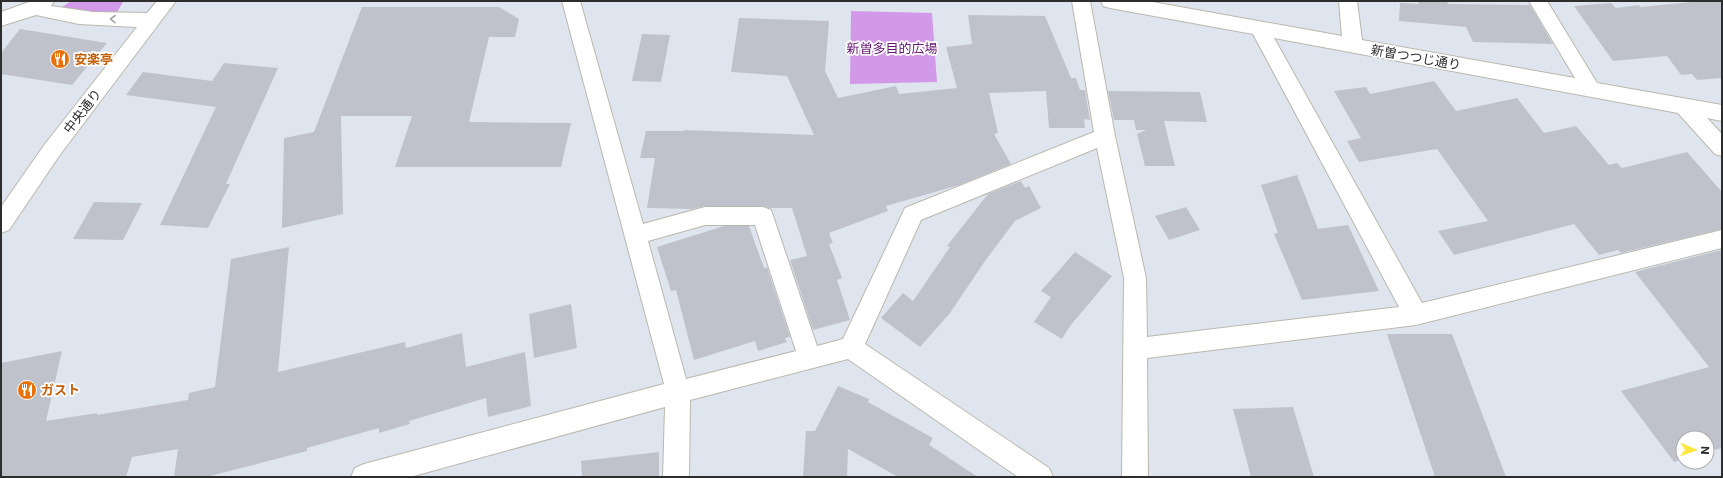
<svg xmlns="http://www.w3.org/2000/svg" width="1723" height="478" font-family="Inter,'Noto Sans JP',sans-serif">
  <rect width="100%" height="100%" fill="#dfe5ef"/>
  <!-- green -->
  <g fill="#d399e9">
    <path d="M71 1H122L123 2 116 14H90L59 9Z"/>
    <path d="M851 11 932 13 937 82 850 84Z"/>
  </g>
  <!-- building -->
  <g fill="#bfc2cb">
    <path d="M1418 1H1447L1448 4 1530 5 1553 44 1473 42 1466 27 1399 21 1400 3 1419 4Z"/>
    <path d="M1703 1H1722V78L1697 80 1692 74 1681 75 1667 56 1613 61 1574 6 1611 3 1616 8 1639 5 1640 7Z"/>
    <path d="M362 7H499L519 19 515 37H489L469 122 571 123 561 167H395L412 116H341L343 214 282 228 284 138 314 132Z"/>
    <path d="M968 15 1045 16 1071 78H1076L1080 90H1085L1090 120 1084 119 1085 128H1049L1046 91 989 93 998 133 994 134 1011 164 959 185 886 206 888 211 829 233 833 243 829 244 842 278 837 280 850 320 813 330 790 260 807 256 792 208H769L763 206H705L692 209 647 208 655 158H640L646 131H684V130L814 135 787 76 731 72 739 18 829 21 825 71 838 98 896 86 899 94 957 88 946 47 972 44Z"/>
    <path d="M20 29 107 43 72 85 1 74V53Z"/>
    <path d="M642 34 670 35 661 82 632 81Z"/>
    <path d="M224 63 278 68 226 184H230L208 228 160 225 216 107 126 95 143 72 212 81Z"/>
    <path d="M1434 81 1456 111 1517 98 1544 133 1576 126 1609 165 1617 163 1622 168 1687 152 1722 192V229L1621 253 1618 250 1599 255 1574 224 1454 255 1438 231 1488 221 1437 149 1359 162 1347 141 1361 138 1334 91 1366 87 1370 94Z"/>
    <path d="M1108 91 1200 92 1207 122 1164 121 1175 166H1145L1137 134 1146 130H1136L1134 120H1114Z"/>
    <path d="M1297 175 1318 229 1348 225 1379 291 1302 300 1274 234 1278 233 1261 185Z"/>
    <path d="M1021 181 1025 188 1029 186 1041 208 1015 221 985 261 950 313 920 347 881 318 903 293 913 301 950 247 947 246 988 194Z"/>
    <path d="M94 202 142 203 123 240 73 239Z"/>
    <path d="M1186 207 1200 230 1169 240 1155 216Z"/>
    <path d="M724 226H749L764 268 767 267 790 337 785 338 787 342 758 351 755 341 694 360 676 290 671 291 657 247Z"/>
    <path d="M289 247 278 372 405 342 406 348 462 333 466 367 525 352 531 406 488 417 486 398 409 421 410 424 379 433V428L307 448V451L206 477H174L178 449 132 457 126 477H1V363L62 351 46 421 97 413V415L188 400 189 393 215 387 231 259Z"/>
    <path d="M1722 250V448L1707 452V438H1683V459L1674 462 1621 391 1709 367 1635 272Z"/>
    <path d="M1075 252 1112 276 1070 326 1062 339 1034 322 1051 297 1041 291Z"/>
    <path d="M571 304 577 348 534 358 529 314Z"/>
    <path d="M1387 334H1452L1506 477H1435Z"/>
    <path d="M838 386 869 399 868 402 933 438 929 445 978 477H898L848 449 847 477H803L806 431H815Z"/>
    <path d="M1293 407 1314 477H1251L1233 409Z"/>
    <path d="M659 452V477H582L581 461Z"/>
  </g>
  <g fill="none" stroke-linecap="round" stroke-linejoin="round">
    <!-- minor casing -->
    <g stroke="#bab8ac" stroke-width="2">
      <g id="minor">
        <path d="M32 1H54L51 6 93 12 147 13 157 1H176L59 156 9 230 1 233V207L45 144 137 27 79 24 36 15 1 26V12Z"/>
        <path d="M562 1H580L643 224 705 207H763L771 210 817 346 843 339 905 208 1094 132 1072 1H1090L1115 136 1146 278 1147 337 1399 307 1253 34 1110 8 1103 6 1101 1H1147L1342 36 1339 1H1357L1362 40 1575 78 1529 1H1547L1597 83 1722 105V121L1707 118 1722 134V156L1715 154 1678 113 1274 38 1422 303 1722 230V248L1416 325 1147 358 1148 477H1122L1124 278 1097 148 921 220 865 344 1049 468 1053 477H1018L848 359 690 400 689 477H663L665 407 410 477H351L355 468 364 464 664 384ZM705 225H755L796 351 686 379 648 241Z"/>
      </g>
    </g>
    <!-- minor -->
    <use href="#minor" fill="#fff" fill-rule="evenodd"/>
  </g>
  <!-- one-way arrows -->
  <defs><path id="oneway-chevron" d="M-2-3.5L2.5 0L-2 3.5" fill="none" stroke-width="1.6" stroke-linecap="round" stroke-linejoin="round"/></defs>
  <use stroke="#a0a0a0" href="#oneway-chevron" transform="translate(113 19) rotate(-179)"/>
  <!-- icons -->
  <defs>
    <g id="restaurant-disc" transform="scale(1)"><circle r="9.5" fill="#e8710a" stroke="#fff"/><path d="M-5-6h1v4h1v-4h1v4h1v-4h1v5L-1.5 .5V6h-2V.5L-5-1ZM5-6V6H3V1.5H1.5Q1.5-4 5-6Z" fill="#fff"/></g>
  </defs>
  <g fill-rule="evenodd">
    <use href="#restaurant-disc" x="60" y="59"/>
    <use href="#restaurant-disc" x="27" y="390"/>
  </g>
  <g text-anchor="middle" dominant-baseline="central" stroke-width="3.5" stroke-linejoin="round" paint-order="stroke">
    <!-- park labels -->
    <g font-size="13" fill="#651672" stroke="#fff">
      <text x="892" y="48">新曽多目的広場</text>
    </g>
    <!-- street labels -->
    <g font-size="13" fill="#2d2d2d" stroke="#fff">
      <text transform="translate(1416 57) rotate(10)">新曽つつじ通り</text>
      <text transform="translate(82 111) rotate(-52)">中央通り</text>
    </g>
    <!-- food labels -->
    <g font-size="13" font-weight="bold" fill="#c56008" stroke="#fff" text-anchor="start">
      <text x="74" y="59">安楽亭</text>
      <text x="41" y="390">ガスト</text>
    </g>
  </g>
  <!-- border -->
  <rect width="1723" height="478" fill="none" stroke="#2d2d2d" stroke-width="4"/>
  <!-- north arrow -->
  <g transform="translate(1695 450) rotate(92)"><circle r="19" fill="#ffffff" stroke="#ababab"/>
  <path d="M0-3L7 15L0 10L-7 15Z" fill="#ffe73d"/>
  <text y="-6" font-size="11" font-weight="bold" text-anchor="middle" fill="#2d2d2d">N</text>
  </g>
</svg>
